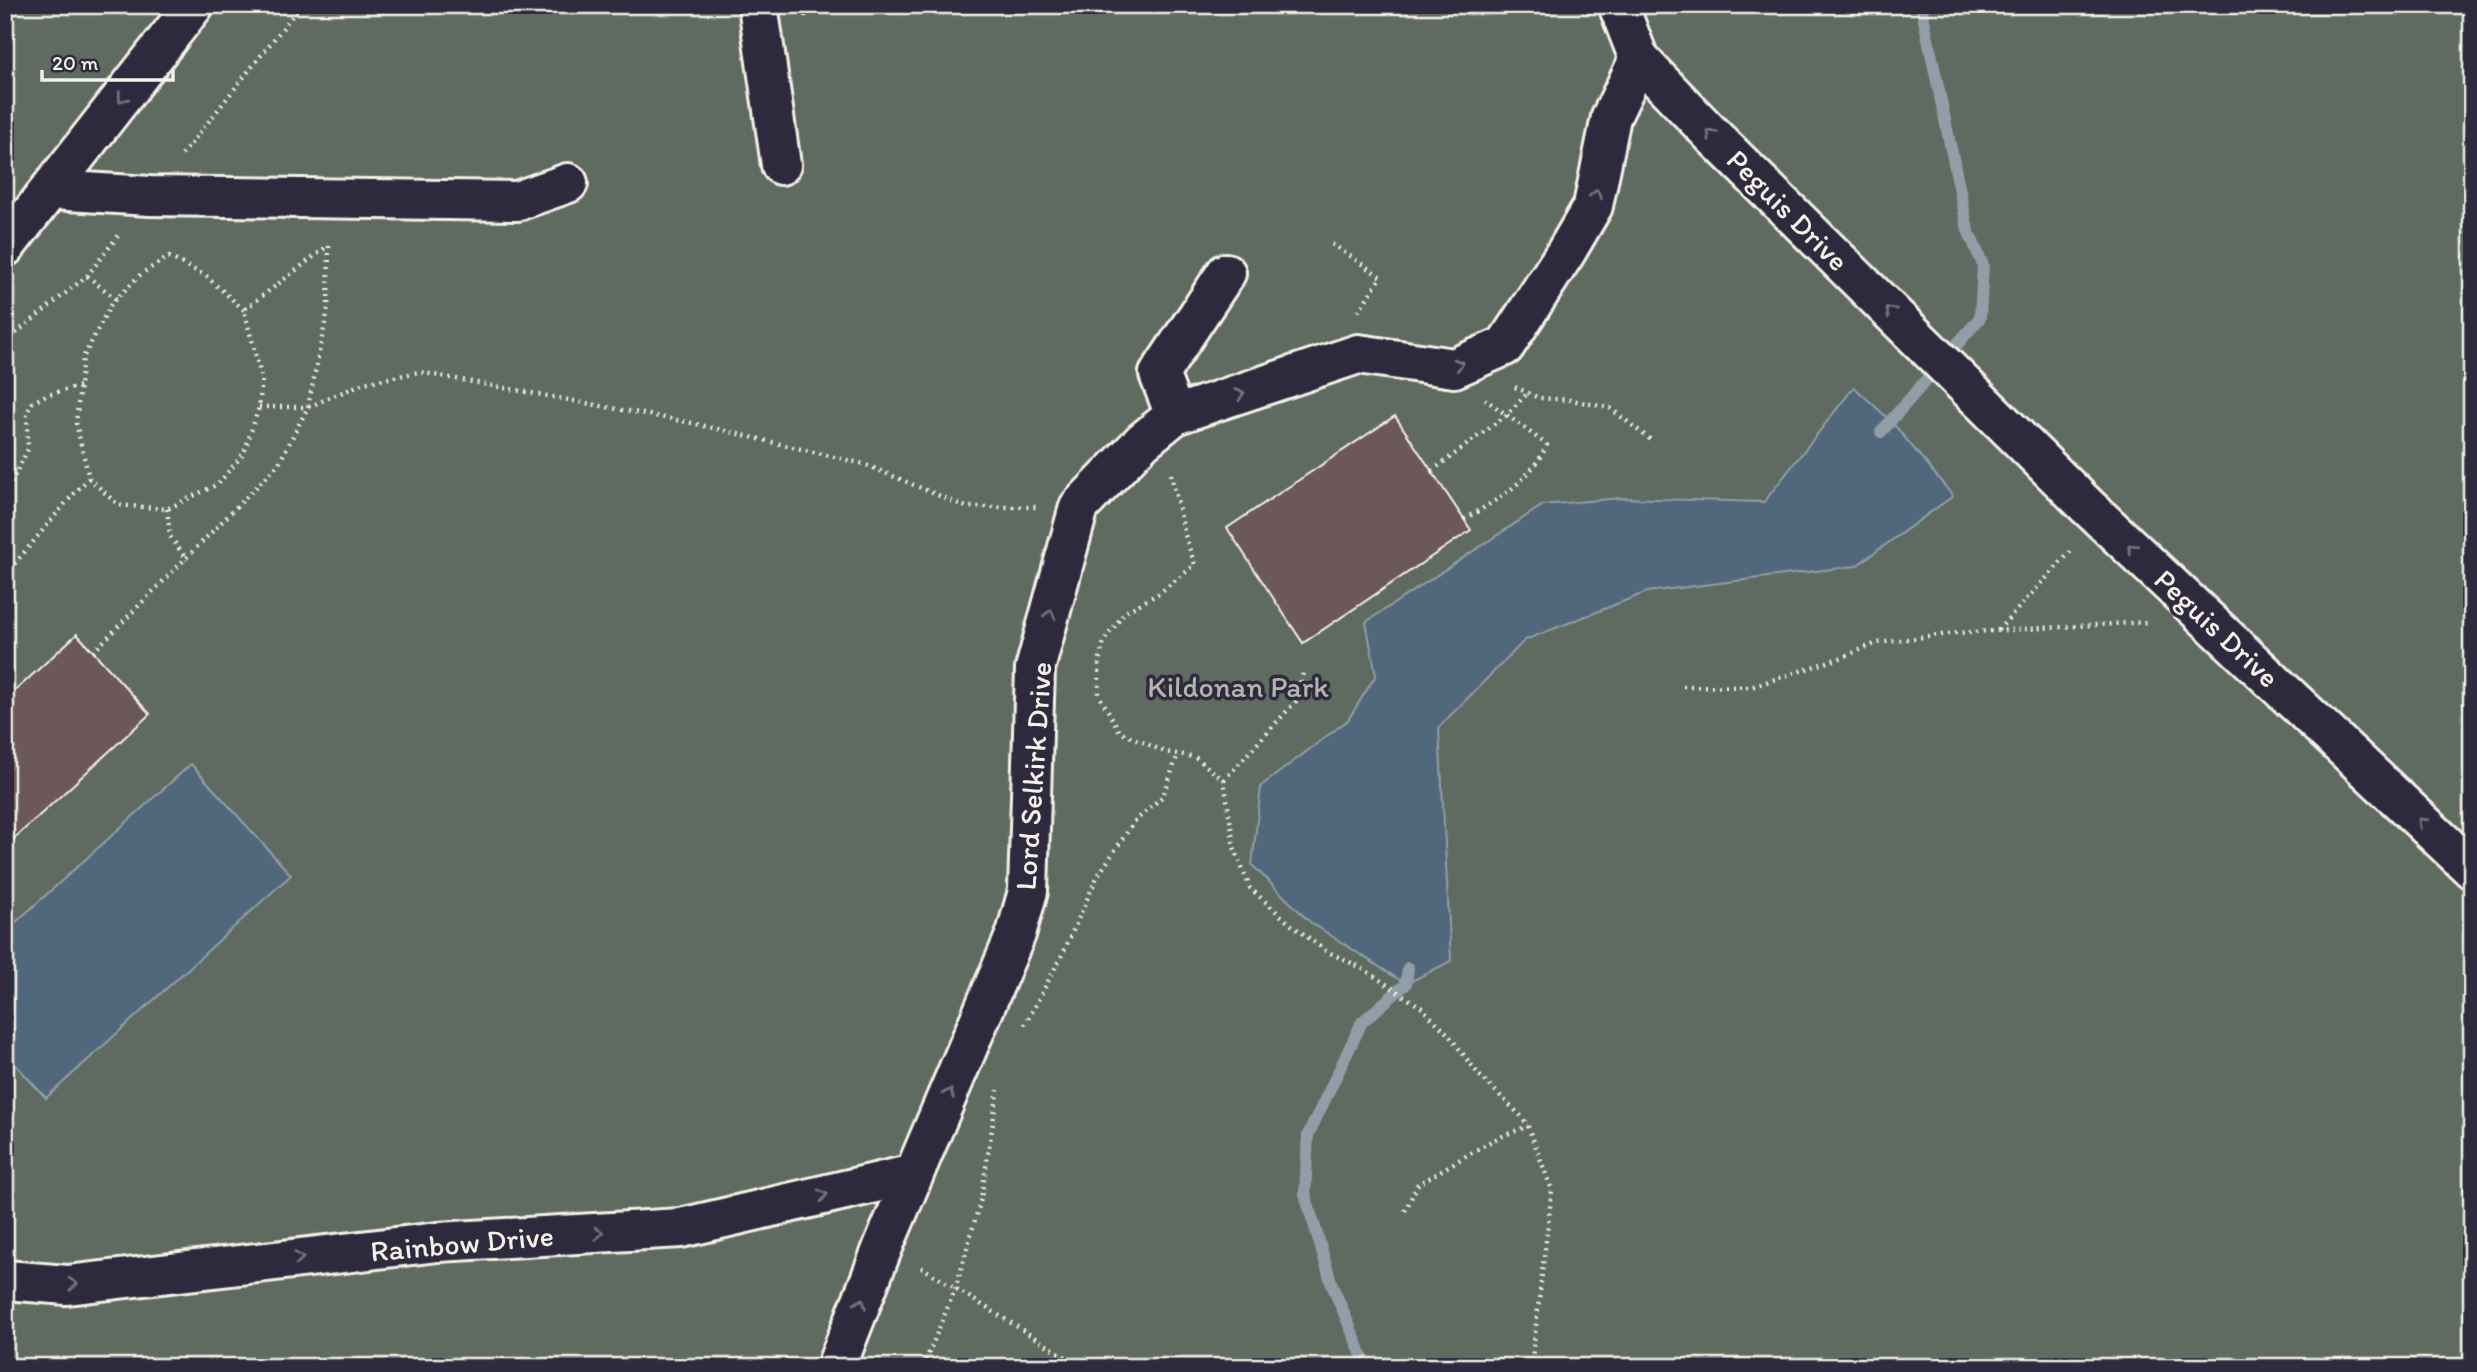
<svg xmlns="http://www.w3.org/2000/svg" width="2477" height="1372" font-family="Itim,sans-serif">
  <rect width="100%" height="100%" fill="#2f2a3d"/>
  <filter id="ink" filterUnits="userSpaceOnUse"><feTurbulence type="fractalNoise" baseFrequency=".0143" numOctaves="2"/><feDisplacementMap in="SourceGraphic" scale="14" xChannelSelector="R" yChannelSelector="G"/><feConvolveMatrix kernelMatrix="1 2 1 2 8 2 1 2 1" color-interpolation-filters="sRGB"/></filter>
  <g filter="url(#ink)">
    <!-- green -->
    <rect fill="#5f6b61" stroke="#aaaea4" stroke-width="2" x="5" y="5" width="2467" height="1362"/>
    <!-- water -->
    <g fill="#51677c" stroke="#929ea7" stroke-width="2">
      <path d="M1854 387 1892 422 1953 496 1856 566 1647 592 1525 640 1439 727 1451 961 1406 984 1310 922 1252 865 1261 786 1348 720 1376 675 1366 622 1543 505 1621 498 1764 502Z"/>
      <path d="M191 764 291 875 46 1098 5 1053V932Z"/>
    </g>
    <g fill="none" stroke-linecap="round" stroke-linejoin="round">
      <!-- stream -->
      <g stroke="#929ea7" stroke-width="12">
        <path d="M1881 432 1980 318 1983 265 1968 230 1921 5"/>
        <path d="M1367 1367 1332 1285 1305 1194 1308 1135 1362 1022 1406 984 1408 968"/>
      </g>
    </g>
    <!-- building -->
    <g fill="#6c5959" stroke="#f4f1e8" stroke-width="2">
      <path d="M1395 416 1471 530 1303 643 1227 528Z"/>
      <path d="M77 634 150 714 5 847V700Z"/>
    </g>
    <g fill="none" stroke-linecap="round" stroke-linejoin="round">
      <!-- minor casing -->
      <g stroke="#f4f1e8" stroke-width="44">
        <g id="minor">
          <path d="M758 5 781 165"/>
          <path d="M1618 5 1639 59 1713 136 2087 506 2472 869"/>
          <path d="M52 190 150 196 517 201 568 183"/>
          <path d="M5 247 194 5"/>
          <path d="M1175 415 1159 374 1226 273"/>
          <path d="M5 1280 67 1285 438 1242 681 1228 914 1174"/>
          <path d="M836 1367 883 1247 1016 934 1028 891 1035 669 1079 507 1143 441 1175 415 1358 354 1454 368 1505 346 1566 252 1593 206 1611 117 1639 59"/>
        </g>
      </g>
      <!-- path -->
      <g stroke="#f4f1e8" stroke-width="4.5" stroke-dasharray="2 5" stroke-linecap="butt">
        <path d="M805 17 806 5"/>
        <path d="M182 155 301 5"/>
        <path d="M1332 244 1381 277 1358 312"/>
        <path d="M87 276 116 299"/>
        <path d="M244 310 206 276 169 257 142 273 111 304 83 358 76 423 89 478 118 505 167 509 218 484 244 453 259 407 262 380 244 310 329 245"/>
        <path d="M5 342 87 276 118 236"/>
        <path d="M1515 387 1539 398 1572 400 1610 408 1651 440"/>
        <path d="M259 407H308L328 309 329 244"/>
        <path d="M1432 471 1505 416 1528 393"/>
        <path d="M1171 474 1185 535 1195 565 1158 594 1125 612 1104 641 1099 662V695L1120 732 1165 752 1195 757 1224 780 1234 847 1250 888 1289 923 1326 951 1362 968 1422 1008 1448 1034 1479 1075 1521 1116 1528 1126 1552 1190 1531 1367"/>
        <path d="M5 495 28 449 27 414 32 403 46 395 80 386"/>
        <path d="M167 509 170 536 187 560"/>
        <path d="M1464 519C1498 500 1529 482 1547 445L1485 399"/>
        <path d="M5 574C34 543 59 508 89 478"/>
        <path d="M1998 630 2073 549"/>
        <path d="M93 652 278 465 308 407 364 383 419 372 692 423 864 464 966 507H1036"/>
        <path d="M1683 686 1751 687 1840 658 1877 643 1956 633 2148 622"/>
        <path d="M5 697 7 698"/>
        <path d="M1224 780 1296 701 1304 669"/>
        <path d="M1025 1025 1063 953 1097 877 1134 822 1163 796 1178 754"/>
        <path d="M1405 1211 1418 1184 1493 1140 1528 1126"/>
        <path d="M921 1267 1082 1367"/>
        <path d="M923 1367 956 1287 981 1199 998 1090"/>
      </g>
      <!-- minor -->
      <use href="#minor" stroke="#2f2a3d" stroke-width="38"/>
    </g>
    <!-- one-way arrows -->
    <defs><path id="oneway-chevron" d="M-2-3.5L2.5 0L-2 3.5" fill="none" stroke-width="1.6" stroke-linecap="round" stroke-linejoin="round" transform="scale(1.75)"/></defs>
    <g stroke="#747079">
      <use href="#oneway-chevron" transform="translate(122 98) rotate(128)"/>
      <use href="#oneway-chevron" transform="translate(1711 134) rotate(-134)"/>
      <use href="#oneway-chevron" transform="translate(1596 194) rotate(-78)"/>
      <use href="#oneway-chevron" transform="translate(1890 311) rotate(-135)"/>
      <use href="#oneway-chevron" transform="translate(1459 364) rotate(-15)"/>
      <use href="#oneway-chevron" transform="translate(1240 394) rotate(-19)"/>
      <use href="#oneway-chevron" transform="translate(2132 548) rotate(-137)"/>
      <use href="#oneway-chevron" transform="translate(1050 614) rotate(-75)"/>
      <use href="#oneway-chevron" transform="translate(2422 822) rotate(-137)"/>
      <use href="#oneway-chevron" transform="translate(949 1093) rotate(-67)"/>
      <use href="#oneway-chevron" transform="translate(823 1195) rotate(-13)"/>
      <use href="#oneway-chevron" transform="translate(599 1233) rotate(-3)"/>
      <use href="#oneway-chevron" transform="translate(299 1258) rotate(-7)"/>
      <use href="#oneway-chevron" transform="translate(73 1284) rotate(-4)"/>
      <use href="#oneway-chevron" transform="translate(861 1303) rotate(-69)"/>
    </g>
  </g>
  <g text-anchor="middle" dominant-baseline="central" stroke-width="7" stroke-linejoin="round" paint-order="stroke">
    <!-- street labels -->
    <g font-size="30" fill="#f4f1e8" stroke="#2f2a3d">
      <text transform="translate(1788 210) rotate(45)">Peguis Drive</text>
      <text transform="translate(2217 628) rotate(43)">Peguis Drive</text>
      <text transform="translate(1033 776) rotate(-86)">Lord Selkirk Drive</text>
      <text transform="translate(462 1243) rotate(-5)">Rainbow Drive</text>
    </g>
    <!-- park labels -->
    <g font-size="30" fill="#b1b5ab" stroke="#2f2a3d">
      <text x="1238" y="686">Kildonan Park</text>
    </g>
  </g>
  <!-- margin -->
  <rect width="2477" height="1372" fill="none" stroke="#2f2a3d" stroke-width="28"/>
  <rect x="14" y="14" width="2449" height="1344" fill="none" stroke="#f4f1e8" stroke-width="2.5" filter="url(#ink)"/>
  <!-- scale -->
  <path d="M42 70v10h131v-10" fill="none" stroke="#f4f1e8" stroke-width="3.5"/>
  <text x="52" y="70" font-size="21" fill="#f4f1e8" stroke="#2f2a3d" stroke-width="5" paint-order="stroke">20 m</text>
</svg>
